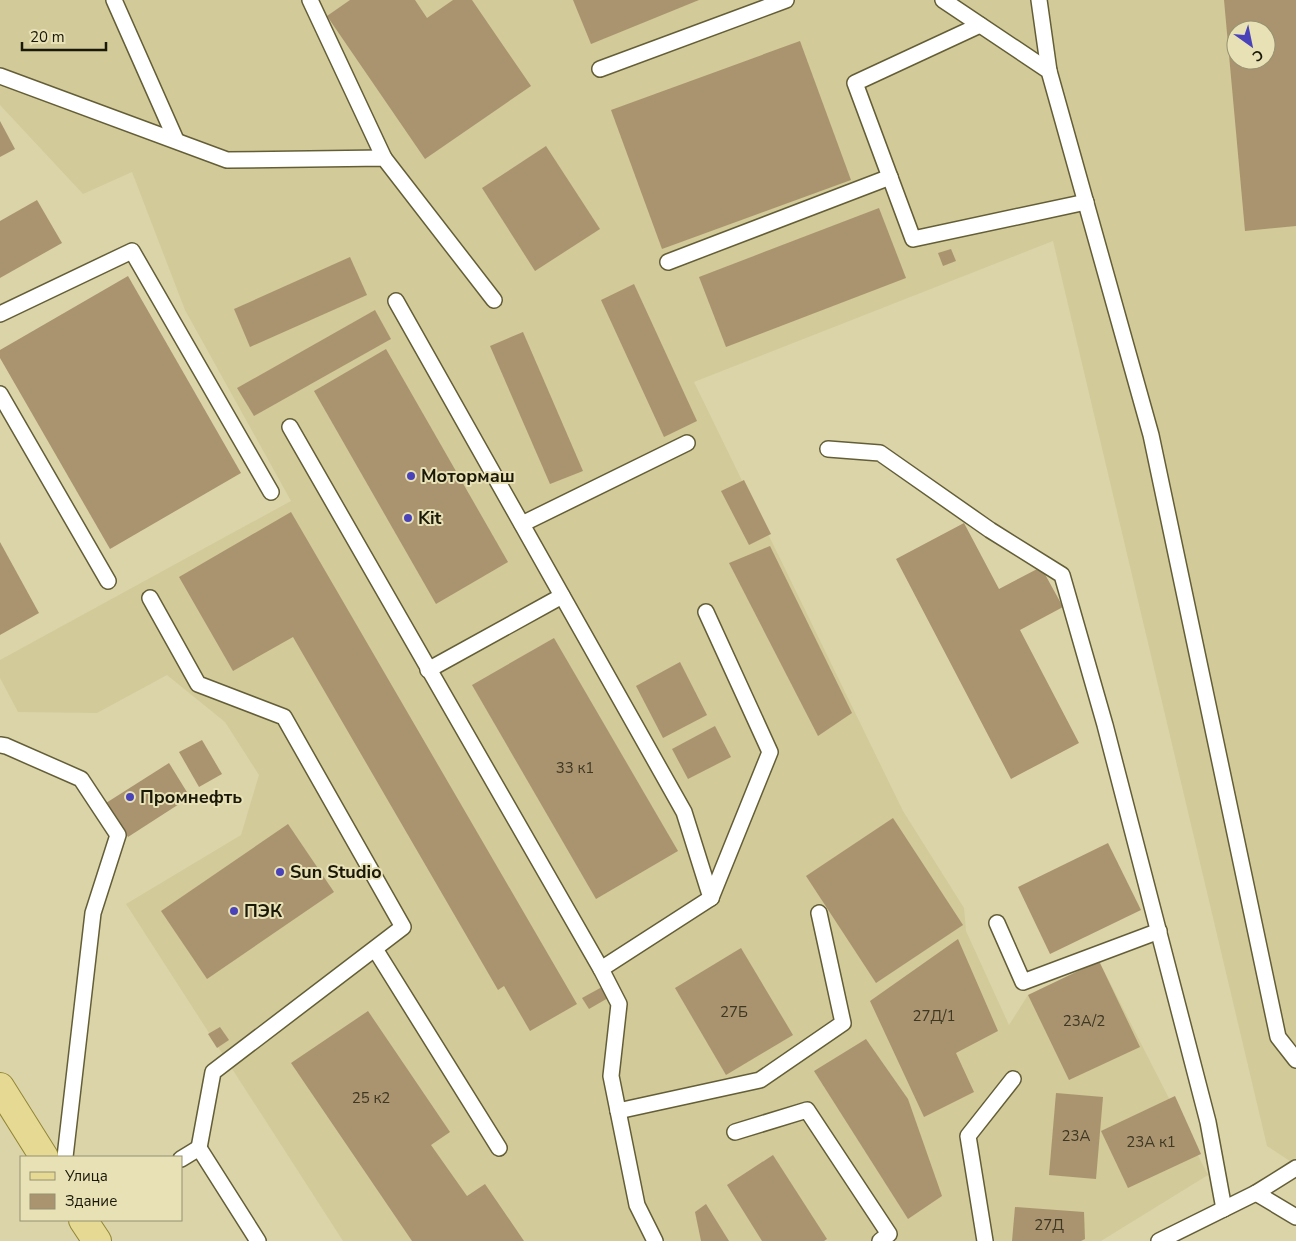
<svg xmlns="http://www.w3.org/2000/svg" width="1296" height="1241" font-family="'Nunito Sans',sans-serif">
  <rect width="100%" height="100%" fill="#dbd4a9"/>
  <!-- built -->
  <path fill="#d2ca98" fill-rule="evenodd" d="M0 0H1296V1165L1267 1146 1053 241 694 382 903 811 964 908 966 931 1009 1025 1028 995 1099 961 1208 1175 1101 1241H343L126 904 241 835 259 775 225 722 167 675 97 713 18 712 0 678V660L291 501 185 310 132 172 83 194 0 105ZM1236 30H1266V60H1236Z"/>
  <!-- building -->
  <g fill="#aa9470" fill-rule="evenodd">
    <path d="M350 0H415L427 18 453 0H472L531 86 425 159 327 16Z"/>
    <path d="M573 0H699L591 44Z"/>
    <path d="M1224 0H1296V226L1245 231ZM1236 30H1266V60H1236Z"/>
    <path d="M800 41 851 180 662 249 611 110Z"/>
    <path d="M0 121 15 149 0 157Z"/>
    <path d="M546 146 600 229 535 271 482 188Z"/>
    <path d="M37 200 62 243 0 278V221Z"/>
    <path d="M879 208 906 278 726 347 699 277Z"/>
    <path d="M951 249 956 261 943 266 938 253Z"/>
    <path d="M350 257 367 295 250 347 234 309Z"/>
    <path d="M128 276 241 473 110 549 0 358V350Z"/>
    <path d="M634 284 697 421 664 437 601 300Z"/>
    <path d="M375 310 391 339 254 416 237 388Z"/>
    <path d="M523 332 583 471 550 484 490 346Z"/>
    <path d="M386 349 508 562 436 604 314 391Z"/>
    <path d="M744 480 771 534 749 545 721 491Z"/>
    <path d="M291 512 577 1004 530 1031 504 986 498 990 293 637 233 671 179 577Z"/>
    <path d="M964 523 999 589 1041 567 1063 607 1020 630 1079 743 1011 779 896 559Z"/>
    <path d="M0 542 39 613 0 635Z"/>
    <path d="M770 546 852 713 818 736 729 563Z"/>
    <path d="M554 638 678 851 596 899 472 685Z"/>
    <path d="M680 662 707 715 663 738 636 686Z"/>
    <path d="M715 726 731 757 688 779 672 749Z"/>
    <path d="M202 740 222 774 199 787 179 752Z"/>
    <path d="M169 763 190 797 128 837 106 803Z"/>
    <path d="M893 818 963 925 876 983 806 876Z"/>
    <path d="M288 824 334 892 207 979 161 911Z"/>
    <path d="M1108 843 1141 910 1050 954 1018 887Z"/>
    <path d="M958 939 998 1031 956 1053 974 1092 924 1117 870 1001Z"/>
    <path d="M741 948 793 1035 726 1075 675 988Z"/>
    <path d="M1099 961 1140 1047 1069 1080 1028 995Z"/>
    <path d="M602 987 608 998 589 1009 582 998Z"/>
    <path d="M368 1011 450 1132 431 1145 467 1196 485 1184 524 1241H412L291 1063Z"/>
    <path d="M220 1027 229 1040 217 1048 208 1034Z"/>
    <path d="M866 1039 908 1099 942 1196 908 1219 814 1071Z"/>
    <path d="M1056 1093 1103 1097 1096 1179 1049 1175Z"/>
    <path d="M1175 1096 1201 1154 1128 1188 1101 1131Z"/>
    <path d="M773 1155 827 1239 824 1241H762L727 1185Z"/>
    <path d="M706 1204 729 1241H701L695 1212Z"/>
    <path d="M1015 1207 1084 1212 1085 1239 1081 1241H1012Z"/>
  </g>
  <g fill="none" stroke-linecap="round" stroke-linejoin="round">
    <!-- lane casing -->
    <g stroke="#645e37" stroke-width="18">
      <g id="lane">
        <path d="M114 0 176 140"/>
        <path d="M310 0 384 158"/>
        <path d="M943 0 1049 71 1151 435 1278 1037 1296 1060"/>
        <path d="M1039 0 1049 71"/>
        <path d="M980 25 855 83 913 239 1086 202"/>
        <path d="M600 69 786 0"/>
        <path d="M0 76 227 160 384 158 494 300"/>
        <path d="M668 262 890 177"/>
        <path d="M396 301 684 812 711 898 601 969"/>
        <path d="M0 314 132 251 271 492"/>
        <path d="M0 394 108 581"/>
        <path d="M290 427 601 969 619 1004 611 1076 637 1205 655 1241"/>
        <path d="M828 449 880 453 990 530 1062 575 1105 725 1208 1122 1224 1209"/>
        <path d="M522 524 687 443"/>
        <path d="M150 598 198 684 284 717 403 927 213 1072 199 1148"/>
        <path d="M706 612 770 752 711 898"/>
        <path d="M428 670 562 596"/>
        <path d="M0 745 6 746 81 779 118 835 93 913 65 1157"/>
        <path d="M997 923 1023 982 1159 931"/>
        <path d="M375 949 499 1148"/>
        <path d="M618 1111 760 1080 843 1023 819 913"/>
        <path d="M735 1132 807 1110 889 1234 880 1241"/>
        <path d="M181 1159 199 1148 258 1241"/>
        <path d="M1256 1193 1296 1217"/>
        <path d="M985 1241 968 1136 1013 1079"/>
        <path d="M1159 1241 1256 1193 1296 1168"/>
      </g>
    </g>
    <!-- primary casing -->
    <g stroke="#928534" stroke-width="30">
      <g id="primary">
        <path d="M0 1087 44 1157"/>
        <path d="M83 1220 97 1241"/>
      </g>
    </g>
    <!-- lane -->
    <use href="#lane" stroke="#fff" stroke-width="15"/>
    <!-- primary -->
    <use href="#primary" stroke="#e5d993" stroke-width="28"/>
  </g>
  <!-- markers -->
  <g fill="#4a42b9" stroke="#e8e1b6" stroke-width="2">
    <circle cx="411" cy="476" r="5"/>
    <circle cx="408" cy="518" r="5"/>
    <circle cx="130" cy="797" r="5"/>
    <circle cx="280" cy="872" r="5"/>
    <circle cx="234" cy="911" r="5"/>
  </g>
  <g text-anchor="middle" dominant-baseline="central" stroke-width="4" stroke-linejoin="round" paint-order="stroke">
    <!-- number labels -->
    <g font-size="15" fill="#3e3722">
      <text x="575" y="768">33 к1</text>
      <text x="734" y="1012">27Б</text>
      <text x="934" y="1016">27Д/1</text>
      <text x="1084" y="1021">23А/2</text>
      <text x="371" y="1098">25 к2</text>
      <text x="1076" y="1136">23А</text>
      <text x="1151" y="1142">23А к1</text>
      <text x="1049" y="1225">27Д</text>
    </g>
    <!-- poi labels -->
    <g font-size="18" font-weight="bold" fill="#1a1808" stroke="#e8e1b6" text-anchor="start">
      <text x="421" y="476">Мотормаш</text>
      <text x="418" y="518">Kit</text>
      <text x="140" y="797">Промнефть</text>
      <text x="290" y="872">Sun Studio</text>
      <text x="244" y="911">ПЭК</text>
    </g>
  </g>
  <!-- legend -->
  <rect x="20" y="1156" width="162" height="65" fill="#e8e1b6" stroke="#969170"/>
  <rect x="30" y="1172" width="25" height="8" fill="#e5d993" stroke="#969170"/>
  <text x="65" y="1181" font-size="15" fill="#1a1808">Улица</text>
  <rect x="30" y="1194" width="25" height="15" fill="#aa9470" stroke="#969170"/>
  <text x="65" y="1206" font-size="15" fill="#1a1808">Здание</text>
  <!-- north arrow -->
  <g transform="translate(1251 45) rotate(147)"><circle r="24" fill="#e8e1b6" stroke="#969170"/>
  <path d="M0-4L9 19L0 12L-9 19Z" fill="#4a42b9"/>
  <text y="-8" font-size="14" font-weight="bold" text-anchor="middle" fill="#1a1808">С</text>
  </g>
  <!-- scale -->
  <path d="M22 42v8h84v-8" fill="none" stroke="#1a1808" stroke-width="2.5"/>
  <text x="30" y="42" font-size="15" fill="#1a1808" stroke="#e8e1b6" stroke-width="4" paint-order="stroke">20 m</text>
</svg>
